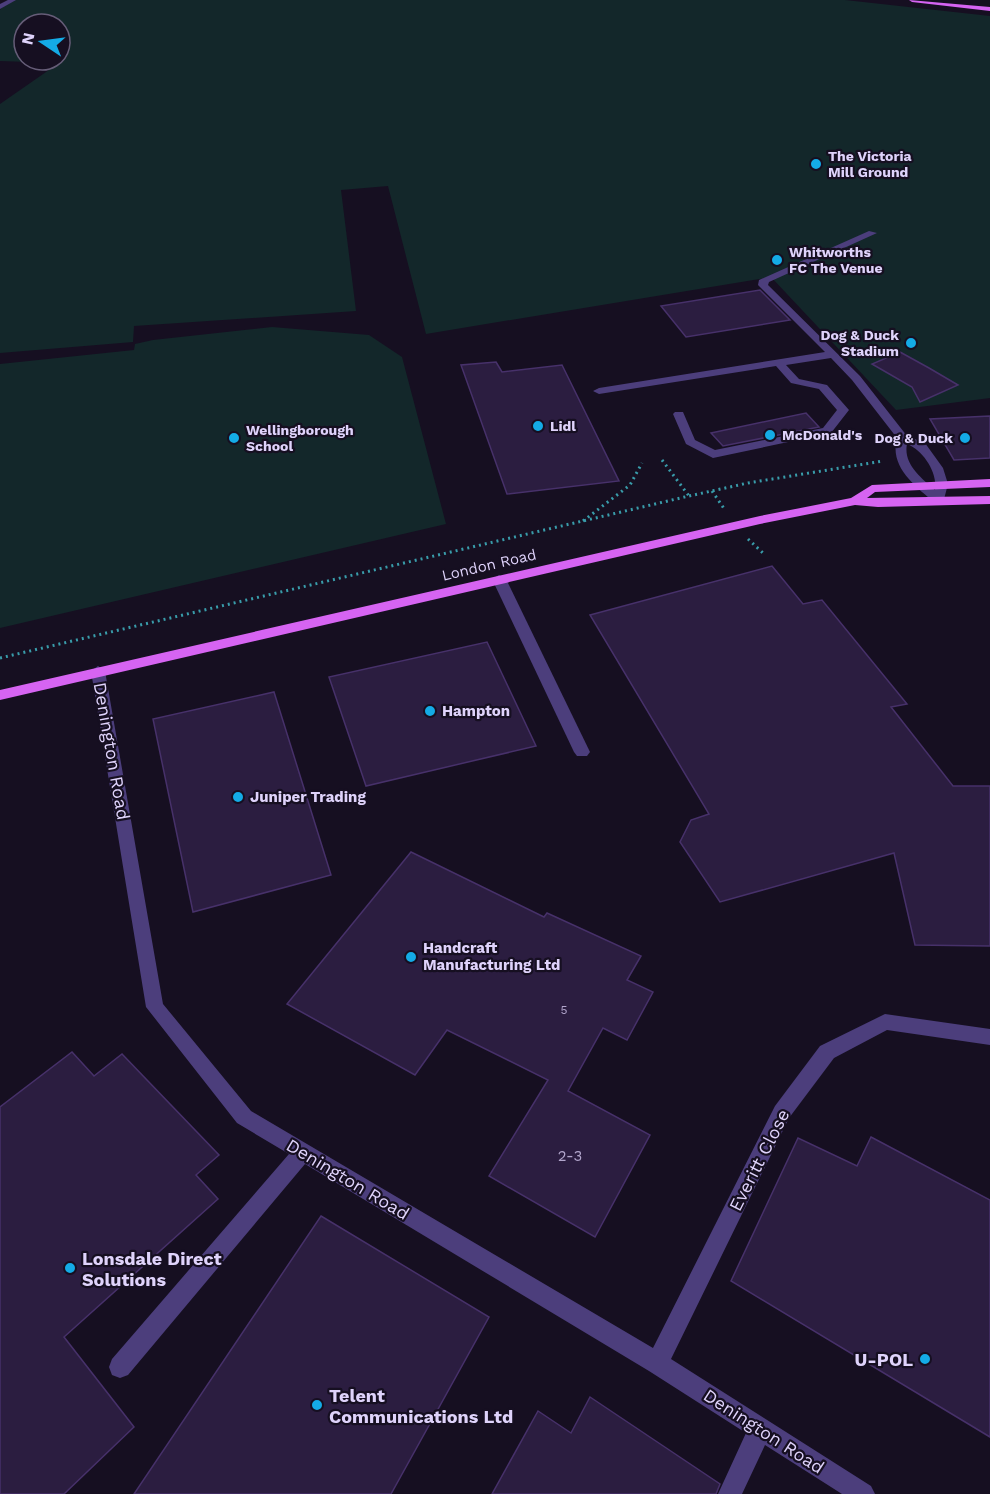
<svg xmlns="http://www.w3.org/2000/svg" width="990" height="1494" font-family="'Work Sans',sans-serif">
  <rect width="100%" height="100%" fill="#160f21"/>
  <!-- green -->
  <g fill="#13272a" fill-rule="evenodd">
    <path d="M7 0H845L990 16V398L896 410 771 277 426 334 388 186 341 190 356 311 134 326 133 342 0 353V104L59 63 0 61V10ZM24 24H60V60H24Z"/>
    <path d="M272 327 369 335 402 357 446 524 0 628V364L134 350 135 344 153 340Z"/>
  </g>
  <!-- building -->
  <g fill="#2b1d40" stroke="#47316a" stroke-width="1.5">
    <path d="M760 290 790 320 686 337 661 306Z"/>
    <path d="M900 352 929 368 958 385 920 402 912 387 872 364Z"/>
    <path d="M496 362 502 372 562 365 619 481 507 494 461 365Z"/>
    <path d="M806 413 819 427 723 446 711 433Z"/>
    <path d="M990 416V458L954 460 930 419Z"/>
    <path d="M772 566 803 604 822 600 907 704 891 707 953 786H990V946L915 945 894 853 720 902 680 842 691 820 709 814 590 615Z"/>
    <path d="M487 642 536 746 366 786 329 677Z"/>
    <path d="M274 692 331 875 193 912 153 719Z"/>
    <path d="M411 852 544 917 547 913 641 956 627 980 653 992 627 1040 603 1028 568 1091 650 1135 595 1237 489 1176 548 1080 447 1030 415 1075 287 1004Z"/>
    <path d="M72 1052 94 1076 122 1054 219 1155 196 1175 218 1199 64 1337 134 1427 64 1494H0V1107Z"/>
    <path d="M871 1137 990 1200V1437L731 1281 798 1138 857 1166Z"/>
    <path d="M321 1216 489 1317 391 1494H134Z"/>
    <path d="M590 1397 720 1484 716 1494H492L538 1411 571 1433Z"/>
  </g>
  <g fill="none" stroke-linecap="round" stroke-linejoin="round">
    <!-- path -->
    <g stroke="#399caa" stroke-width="3" stroke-dasharray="2 4" stroke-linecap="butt">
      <path d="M662 460 689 496"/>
      <path d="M712 491 725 510"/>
      <path d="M583 521 630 485 642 463"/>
      <path d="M748 539 763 553"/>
      <path d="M0 658 689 496 748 483 883 461"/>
    </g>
    <!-- minor -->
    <g fill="#4c3e7c" fill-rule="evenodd">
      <path d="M8 0H16L0 9V4Z"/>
      <path d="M869 231 877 233 769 282 768 285 860 376 907 436 925 443 943 468 948 484 943 503H935C915 486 889 467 897 438L852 380 831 358 786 365 799 379 827 385 849 410 831 433 713 458 686 444 673 414 675 412H683L695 440 715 450 823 428 837 410 819 389 791 383 776 366 599 394 593 391 599 388 825 352 758 285 759 280ZM907 444C923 450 938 473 935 490 921 478 903 464 907 444Z"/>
      <path d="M499 575 506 579 590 752 587 756H577L574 752 492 579Z"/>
      <path d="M98 666 105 671 163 1004 251 1111 653 1348 775 1106 820 1046 885 1014 990 1029V1045L887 1030 834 1058 789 1118 671 1359 871 1486 875 1494H842L765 1445 742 1494H718L746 1433 649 1371 305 1164 128 1375 120 1378 112 1375 109 1367 112 1359 289 1154 237 1123 146 1007 91 671Z"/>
    </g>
    <!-- major -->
    <g fill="#d664f2" fill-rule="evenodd">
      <path d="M909 0 990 7V11L912 2Z"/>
      <path d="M990 479V487L875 492 867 498 990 496V504L878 507 855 505 760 524 0 700V690L760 516 851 498 872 485Z"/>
    </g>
  </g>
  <!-- markers -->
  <g fill="#14abe6" stroke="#160f21" stroke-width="2">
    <circle cx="816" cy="164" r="6"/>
    <circle cx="777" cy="260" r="6"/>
    <circle cx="911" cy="343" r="6"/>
    <circle cx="538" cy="426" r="6"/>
    <circle cx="770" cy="435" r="6"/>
    <circle cx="234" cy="438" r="6"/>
    <circle cx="965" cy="438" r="6"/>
    <circle cx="430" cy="711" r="6"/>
    <circle cx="238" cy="797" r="6"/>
    <circle cx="411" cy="957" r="6"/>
    <circle cx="70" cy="1268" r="6"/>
    <circle cx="925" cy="1359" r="6"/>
    <circle cx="317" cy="1405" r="6"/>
  </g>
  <g text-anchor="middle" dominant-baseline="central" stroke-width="4.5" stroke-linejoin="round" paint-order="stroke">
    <!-- number labels -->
    <g font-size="12" fill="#b2a6cc">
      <text x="564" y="1010">5</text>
    </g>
    <!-- far-poi labels -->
    <g font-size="14" font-weight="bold" fill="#dfd3fb" stroke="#160f21" text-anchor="start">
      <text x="828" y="156">The Victoria<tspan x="828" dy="16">Mill Ground</tspan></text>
      <text x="789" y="252">Whitworths<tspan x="789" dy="16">FC The Venue</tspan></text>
      <text x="899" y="335" text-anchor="end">Dog &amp; Duck<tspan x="899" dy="16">Stadium</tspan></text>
      <text x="550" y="426">Lidl</text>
      <text x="246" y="430">Wellingborough<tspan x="246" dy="16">School</tspan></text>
      <text x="782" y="435">McDonald's</text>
      <text x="953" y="438" text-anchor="end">Dog &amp; Duck</text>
    </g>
    <!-- street labels -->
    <g font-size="15" fill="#dfd3fb" stroke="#160f21">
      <text transform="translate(489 565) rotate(-13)">London Road</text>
    </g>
    <!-- poi labels -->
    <g font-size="15" font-weight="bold" fill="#dfd3fb" stroke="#160f21" text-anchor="start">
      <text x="442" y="711">Hampton</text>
      <text x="250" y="797">Juniper Trading</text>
      <text x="423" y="948">Handcraft<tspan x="423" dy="17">Manufacturing Ltd</tspan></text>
    </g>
    <!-- near-number labels -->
    <g font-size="15" fill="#b2a6cc">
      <text x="570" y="1156">2-3</text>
    </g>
    <!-- near-street labels -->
    <g font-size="18" fill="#dfd3fb" stroke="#160f21">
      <text transform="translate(112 751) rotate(80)">Denington Road</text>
      <text transform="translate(759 1160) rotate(-63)">Everitt Close</text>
      <text transform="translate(348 1179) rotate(31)">Denington Road</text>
      <text transform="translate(764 1431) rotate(33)">Denington Road</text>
    </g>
    <!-- near-poi labels -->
    <g font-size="18" font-weight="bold" fill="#dfd3fb" stroke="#160f21" text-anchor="start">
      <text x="82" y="1258">Lonsdale Direct<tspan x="82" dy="21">Solutions</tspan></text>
      <text x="913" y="1359" text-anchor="end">U-POL</text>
      <text x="329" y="1395">Telent<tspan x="329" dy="21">Communications Ltd</tspan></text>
    </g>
  </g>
  <!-- north arrow -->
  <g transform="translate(42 42) rotate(283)"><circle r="28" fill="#160f21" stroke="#665d78" stroke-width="1.5"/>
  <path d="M0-4.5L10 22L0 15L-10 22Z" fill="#14abe6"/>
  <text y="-9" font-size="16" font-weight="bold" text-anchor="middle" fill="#dfd3fb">N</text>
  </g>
</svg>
